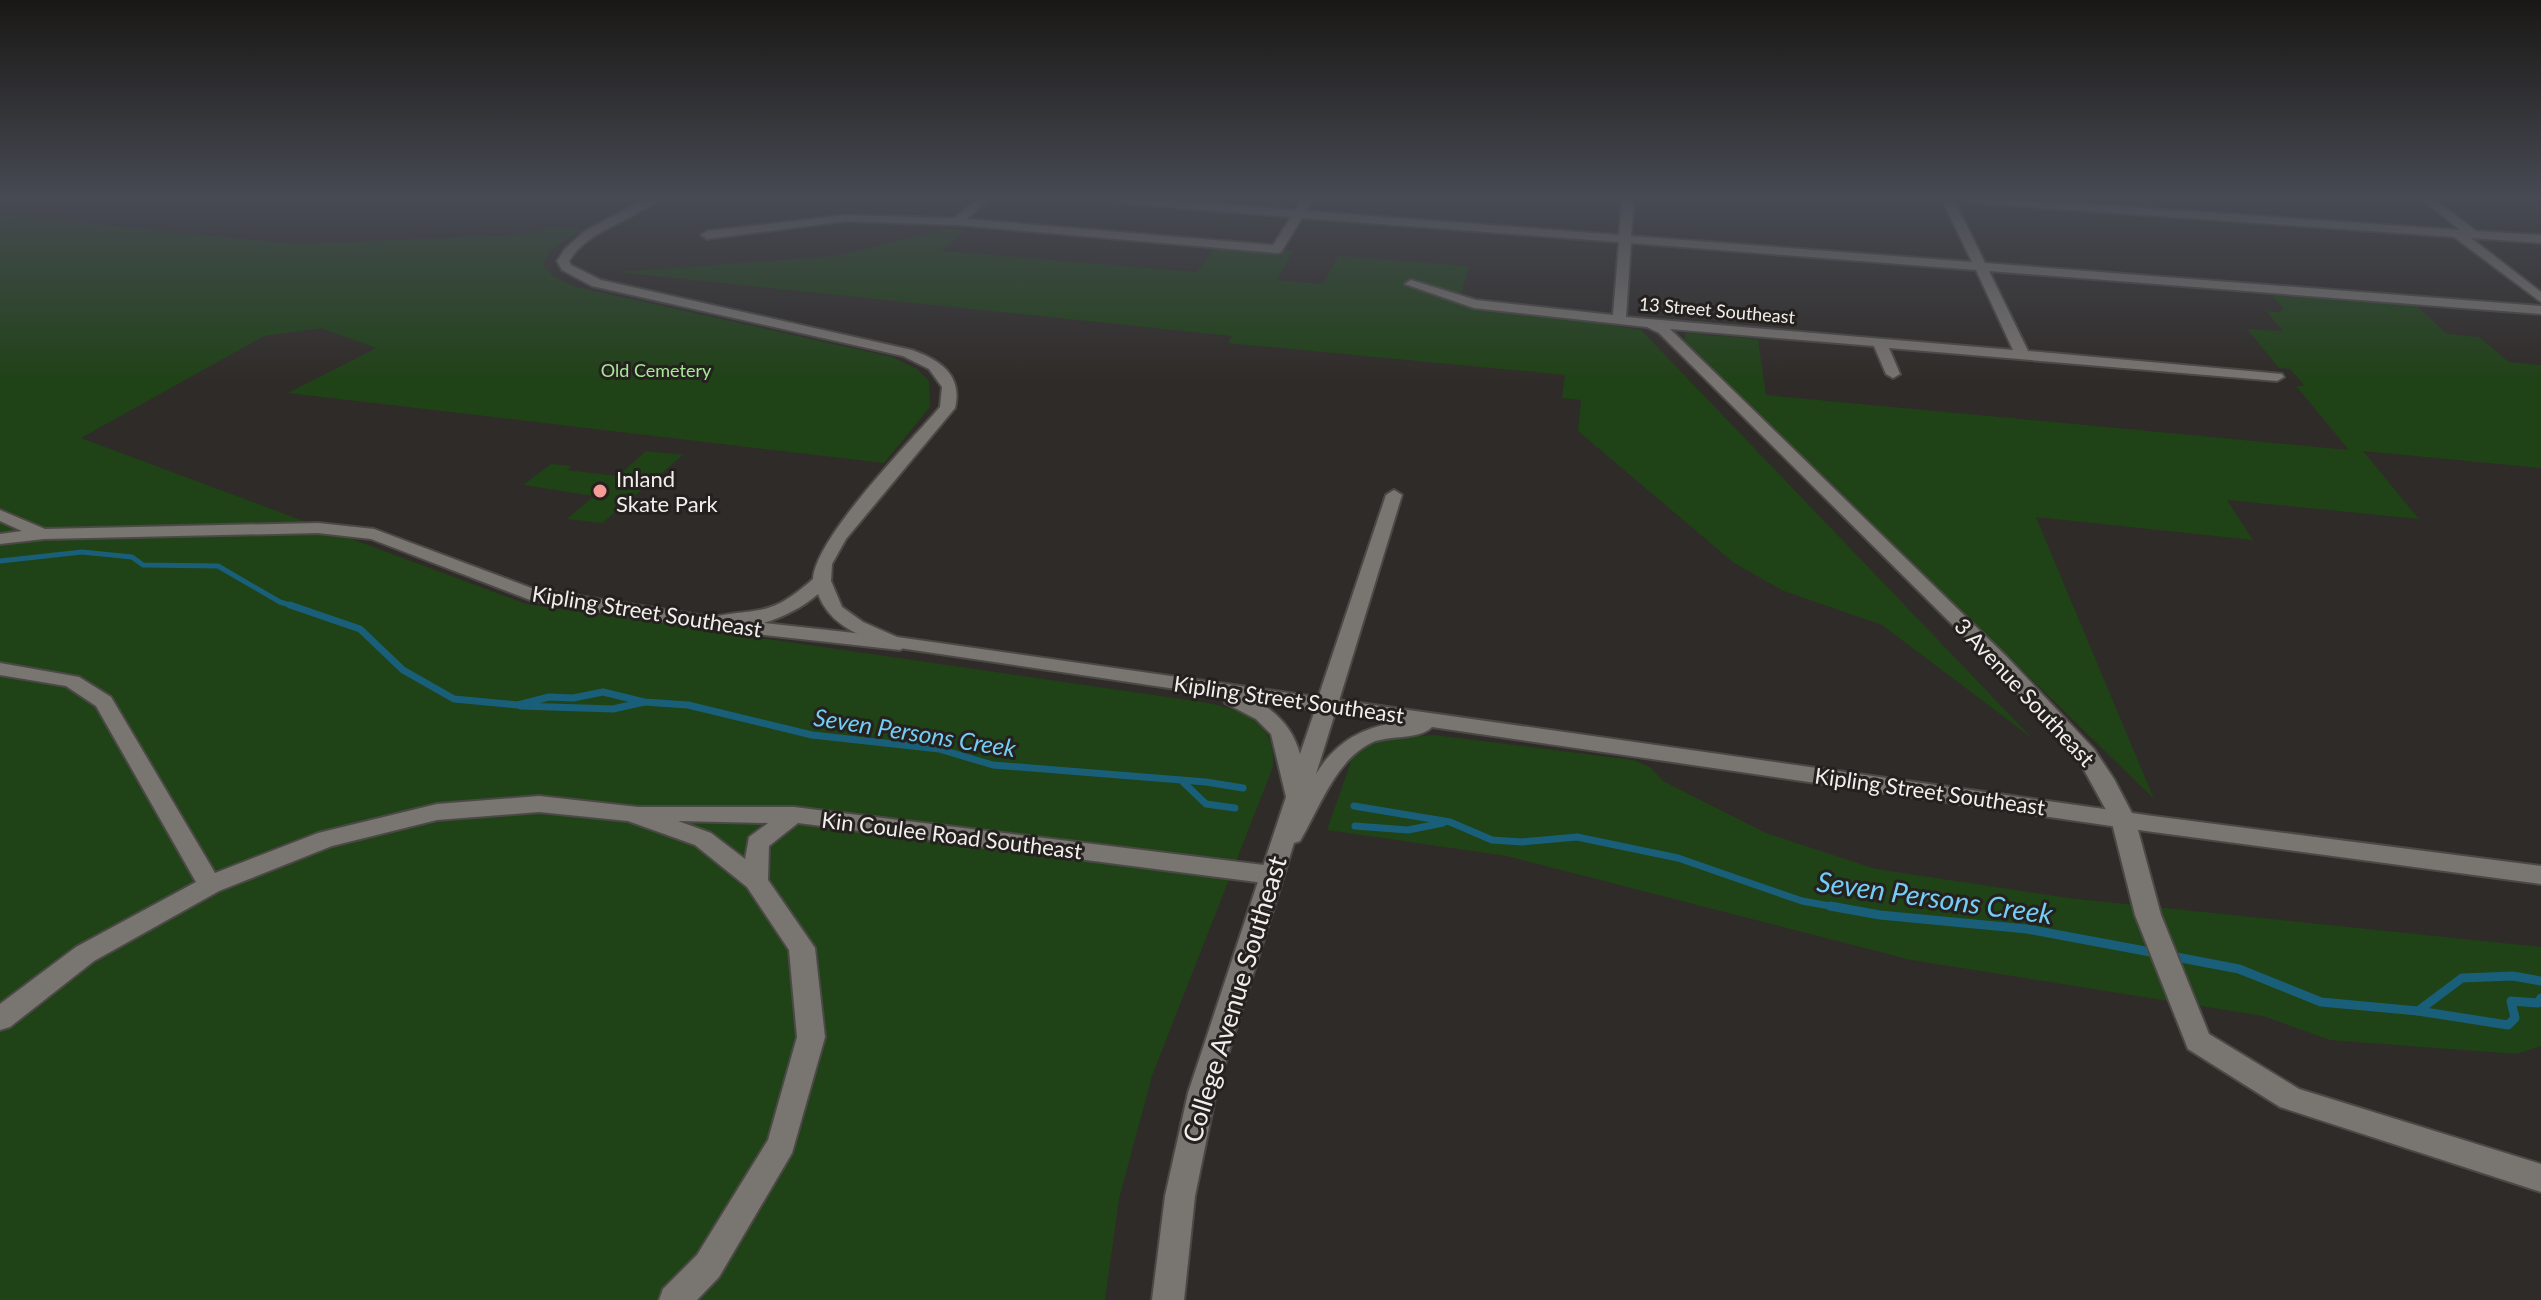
<svg xmlns="http://www.w3.org/2000/svg" width="2541" height="1300" font-family="Lato,sans-serif">
  <rect width="100%" height="100%" fill="#2f2b28"/>
  <!-- green -->
  <g fill="#204217">
    <path d="M0 215 297 244 515 235 554 227 584 229 550 250 543 264 553 276 572 286 892 357 917 369 929 381 930 407 884 463 288 393 376 348 321 328 264 336 81 438 526 604 1209 703C1246 712 1276 723 1273 767L1152 1076 1119 1199 1105 1300H0Z"/>
    <path d="M944 229 964 230 942 251 1197 272 1217 245 1293 251 1277 280 1323 284 1338 256 1469 266 1459 301 1641 330 2032 738 1882 625 1784 591 1734 563 1578 431 1581 400 1562 398 1565 375 1228 343 1232 336 617 272 837 256Z"/>
    <path d="M2271 295 2417 306 2447 334 2479 337 2509 362 2541 365V468L2363 451 2419 519 2227 500 2253 540 2036 517 2154 799 1685 341V333L1758 339 1766 395 2349 450 2296 386H2305L2290 369 2279 368 2247 329 2283 331 2266 311 2280 312 2283 308Z"/>
    <path d="M646 451 683 455 602 523 567 519 594 496 523 485 551 464 571 466 567 470 618 476Z"/>
    <path d="M1434 735 1633 760 1650 767 1663 781 1766 833 1876 869 2068 898 2541 947V1046L2516 1054 2330 1040 2263 1016 1911 960 1507 856 1327 830 1354 753C1380 738 1403 736 1434 735Z"/>
  </g>
  <g fill="none" stroke-linecap="round" stroke-linejoin="round">
    <!-- stream-far2 -->
    <path stroke="#195f7a" stroke-width="5" d="M0 561 82 552 132 557 143 565 218 566 280 602 296 607"/>
    <!-- stream-far1 -->
    <g stroke="#195f7a" stroke-width="7">
      <path d="M290 605 360 629 403 670 454 699 518 705 549 697 573 698 603 692 644 702 688 705 812 735 939 749 993 765 1206 782 1243 788"/>
      <path d="M521 706 613 709 644 702"/>
      <path d="M1183 782 1206 804 1235 808"/>
      <path d="M1354 806 1450 822 1492 840 1522 842 1577 837 1678 858 1802 901 1841 908"/>
      <path d="M1355 826 1408 830 1443 823"/>
    </g>
    <!-- stream -->
    <g stroke="#195f7a" stroke-width="9">
      <path d="M1830 906 1880 915 2027 929 2156 953"/>
      <path d="M2171 956 2239 969 2321 1002 2418 1011 2462 978 2513 976 2541 981"/>
      <path d="M2418 1011 2508 1025 2515 1018 2511 1001 2538 1003 2541 998"/>
    </g>
    <!-- street casing -->
    <g stroke="#4b4946" stroke-width="4">
      <g id="street">
        <path d="M977 200H989L967 219 1273 245 1291 217 1120 203 1115 200H1166L1295 210 1301 200H1312L1306 211 1619 235 1622 200H1634L1631 236 1972 262 1942 200H1954L1985 263 2541 306V314L1989 271 2028 351 2282 374 2284 377 2277 381 1889 348 1900 374 1893 378 1886 374 1874 346 1670 329 2006 656 2094 749 2114 779 2135 819 2161 915 2209 1034 2299 1089 2541 1164V1192L2280 1107 2188 1049 2135 915 2111 819 2078 759 1992 664 1659 333 1647 327 1474 308 1405 284 1411 280 1476 300 1613 315 1619 242 1302 218 1281 252 1277 253 957 225 846 221 707 239 701 235 707 231 846 215 954 218ZM1631 243 1976 270 2013 350 1626 317Z"/>
        <path d="M1969 200H2026L2460 230 2423 200H2435L2476 231 2541 235V243L2471 238 2541 292V302L2454 237 1974 203Z"/>
        <path d="M1394 490 1402 495 1338 704 1334 709H1320L1316 704 1386 495Z"/>
        <path d="M0 510 45 529 318 523 374 529 534 589 711 617 900 638 910 644 900 650 711 629 530 600 371 539 318 533 44 539 0 544V534L22 531 0 521Z"/>
        <path d="M0 663 79 677 111 697 215 873 318 833 437 804 539 796 638 807H794L1272 866 1281 869 1284 875 1281 881 1272 884 798 823 769 846 768 880 815 948 825 1037 792 1153 719 1277 697 1300H659L663 1289 697 1255 768 1140 797 1037 789 950 747 887 695 845 628 821 539 812 437 820 332 846 219 891 94 961 10 1027 0 1030V1004L76 947 196 882 96 706 66 686 0 675ZM678 821 768 823 749 837 745 859 711 833Z"/>
      </g>
    </g>
    <!-- secondary casing -->
    <g stroke="#4b4946" stroke-width="4">
      <path id="secondary" d="M643 200H657C630 223 589 229 569 261L571 265 601 280 912 350C940 360 963 375 955 408L846 539 832 564 831 581 842 607 863 622 897 637 2153 816 2541 866V884L2153 832 1432 727C1420 740 1390 735 1373 742 1336 759 1320 807 1300 841L1294 843 1216 1093 1195 1196 1184 1300H1152L1165 1196 1188 1093 1286 797 1271 734 1256 719 1225 703 1223 696 886 646C857 634 830 625 818 594 791 618 740 636 704 627L701 623 704 619C757 606 766 621 813 579 816 537 908 444 940 407L942 387 929 369 903 356 592 286 562 270 557 261 565 249 585 231ZM1257 701 1315 710 1300 754C1293 729 1279 714 1257 701ZM1335 713 1400 722C1363 727 1336 741 1316 774Z"/>
    </g>
    <!-- street -->
    <use href="#street" fill="#797571" fill-rule="evenodd"/>
    <!-- secondary -->
    <use href="#secondary" fill="#797571" fill-rule="evenodd"/>
  </g>
  <!-- sky -->
  <linearGradient id="sky" x2="0" y2="1"><stop stop-color="#1a1816"/><stop offset="0.52" stop-color="#474a53"/><stop offset="1" stop-color="#474a53" stop-opacity="0"/></linearGradient>
  <rect width="2541" height="382" fill="url(#sky)"/>
  <!-- markers -->
  <circle fill="#f59c96" stroke="#25211e" stroke-width="3" cx="600" cy="491" r="8"/>
  <g text-anchor="middle" dominant-baseline="central" stroke-width="6" stroke-linejoin="round" paint-order="stroke">
    <!-- far-street labels -->
    <g font-size="18" fill="#f1efed" stroke="#25211e">
      <text transform="translate(1717 310) rotate(5)">13 Street Southeast</text>
    </g>
    <!-- far-park labels -->
    <g font-size="18" fill="#a6e996" stroke="#25211e">
      <text x="656" y="370">Old Cemetery</text>
    </g>
    <!-- poi labels -->
    <g font-size="22" fill="#f1efed" stroke="#25211e" text-anchor="start">
      <text x="616" y="478">Inland<tspan x="616" dy="25">Skate Park</tspan></text>
    </g>
    <!-- street labels -->
    <g font-size="22" fill="#f1efed" stroke="#25211e">
      <text transform="translate(647 611) rotate(9)">Kipling Street Southeast</text>
      <text transform="translate(2025 692) rotate(47)">3 Avenue Southeast</text>
      <text transform="translate(1289 699) rotate(8)">Kipling Street Southeast</text>
      <text transform="translate(1930 791) rotate(8)">Kipling Street Southeast</text>
      <text transform="translate(952 835) rotate(7)">Kin Coulee Road Southeast</text>
    </g>
    <!-- water labels -->
    <g font-size="24" font-style="italic" fill="#73cdf5" stroke="#25211e">
      <text transform="translate(915 732) rotate(9)">Seven Persons Creek</text>
    </g>
    <!-- near-street labels -->
    <g font-size="26" fill="#f1efed" stroke="#25211e">
      <text transform="translate(1234 999) rotate(-73)">College Avenue Southeast</text>
    </g>
    <!-- near-water labels -->
    <g font-size="28" font-style="italic" fill="#73cdf5" stroke="#25211e">
      <text transform="translate(1935 897) rotate(8)">Seven Persons Creek</text>
    </g>
  </g>
</svg>
